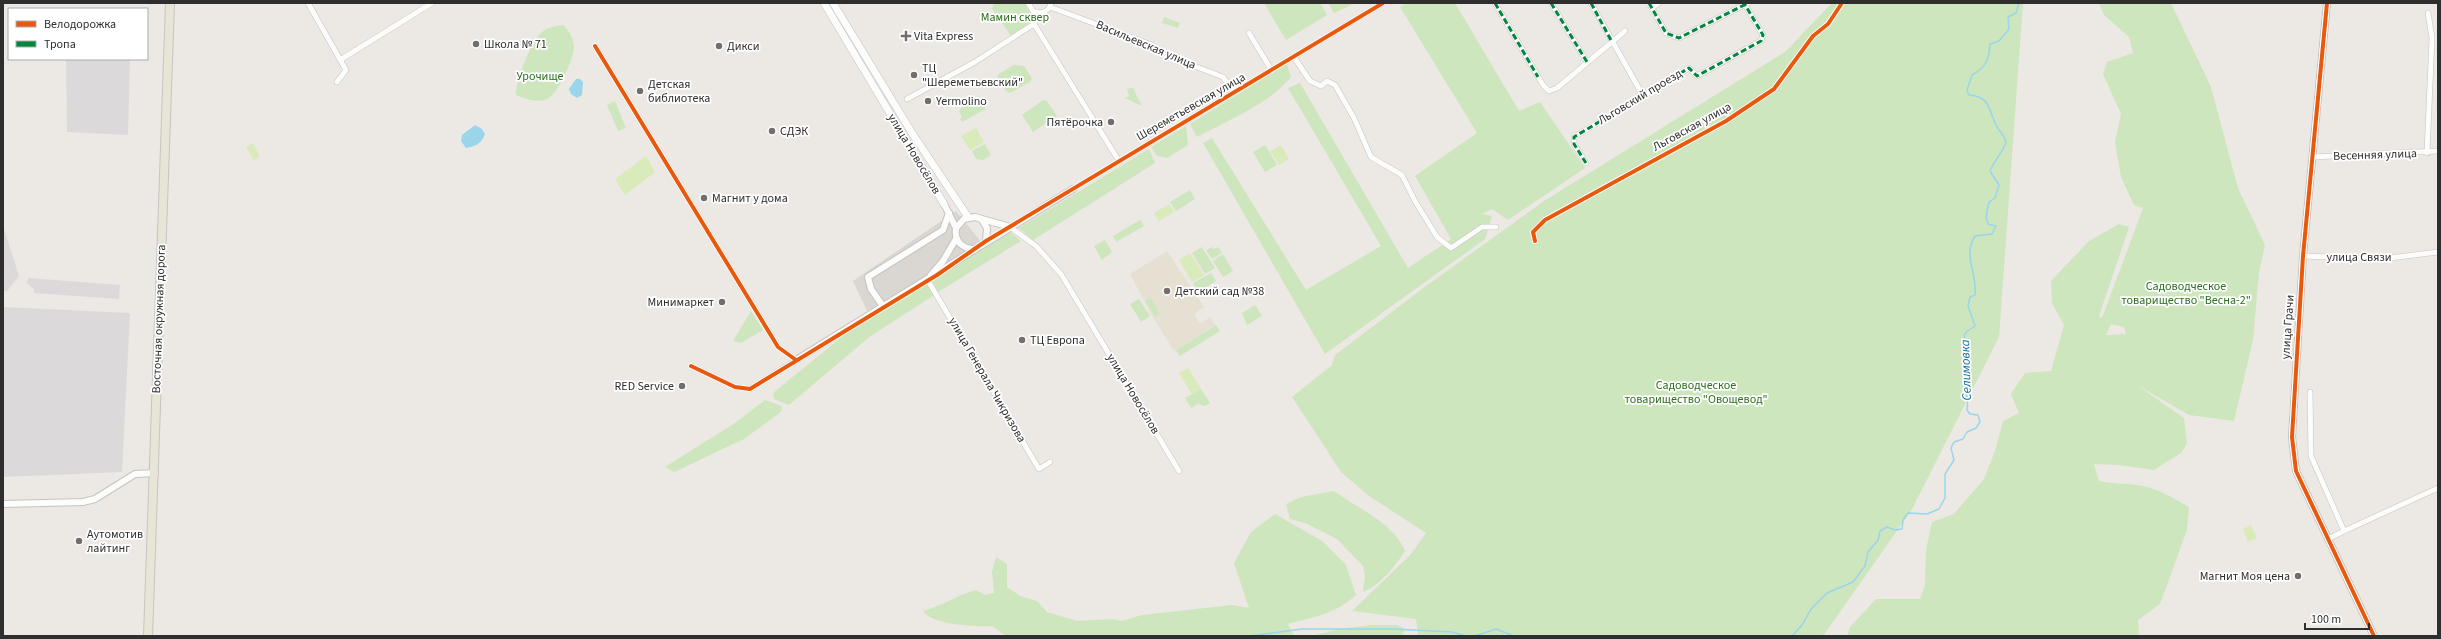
<svg xmlns="http://www.w3.org/2000/svg" width="2441" height="639" font-family="'Source Sans 3',sans-serif">
  <rect width="100%" height="100%" fill="#ece8e4"/>
  <!-- industrial -->
  <g fill="#dcd9db">
    <path d="M66 59H130L128 135 67 132Z"/>
    <path d="M3 226 19 276 7 291H3Z"/>
    <path d="M28 278 120 285 119 299 34 293V289L27 283Z"/>
    <path d="M3 307 130 313 122 472 3 477Z"/>
  </g>
  <!-- education -->
  <path fill="#e6e0d3" d="M1167 251 1204 307 1194 314 1200 324 1210 317 1215 325 1174 351 1154 319 1130 274Z"/>
  <!-- green -->
  <g fill="#cee6be" fill-rule="evenodd">
    <path d="M994 3H1025L1031 15V22L1011 36 992 9Z"/>
    <path d="M1264 3H1320L1327 15 1286 40Z"/>
    <path d="M1328 3H1356L1334 13Z"/>
    <path d="M1406 3H1455L1519 111 1540 102 1585 168 1508 220 1492 209 1482 214 1492 216 1485 239 1325 354 1203 143 1212 138 1306 290 1381 246 1288 88 1300 83 1408 268 1451 239 1415 176 1477 133 1400 7Z"/>
    <path d="M1832 3H2023L1999 337 1911 511 1823 636H1418L1416 619 1352 611 1411 554 1426 533 1369 496 1341 472 1292 397 1332 365 1335 355 1426 286 1544 201 1785 52Z"/>
    <path d="M2099 3H2171L2211 87 2238 188 2265 245 2259 272 2253 340 2234 421 2189 415 2137 385 2184 418 2187 444 2181 453 2154 470 2119 465 2094 464 2099 481C2112 484 2124 483 2137 485 2156 487 2173 498 2189 507L2187 530 2160 604 2138 620 2139 636H1847L1850 627 1876 599H1920L1925 585 1926 550 1932 522 1954 514 1984 479 1995 451 2003 421 2019 413 2011 394 2025 373 2051 371 2064 325 2052 303 2051 281 2089 241 2119 224 2129 227 2099 316 2102 318 2143 208 2134 205 2121 177 2115 142 2121 114 2103 74 2107 62 2133 53 2129 37 2104 15ZM2111 324 2124 327 2126 334 2106 335Z"/>
    <path d="M1164 17 1180 23 1178 28 1162 23Z"/>
    <path d="M563 25C569 30 573 38 574 46 575 56 558 93 549 98 540 104 525 99 516 95 515 80 530 46 540 34 545 28 555 26 563 25Z"/>
    <path d="M1287 64 1291 77C1268 105 1228 120 1197 137L1190 124Z"/>
    <path d="M1014 65 1024 66 1032 78 1030 82 1010 93 1007 92 997 77 999 74Z"/>
    <path d="M1131 88H1133L1142 106 1125 98 1129 96 1127 89Z"/>
    <path d="M979 97 986 109 962 122 960 119 962 117 959 112 961 108Z"/>
    <path d="M1043 100 1047 101 1057 116 1033 132 1022 115Z"/>
    <path d="M615 101 626 128 618 131 607 105Z"/>
    <path d="M1186 126 1188 145 1167 158 1157 156 1151 147Z"/>
    <path d="M985 144 991 155 983 160 976 159 972 151Z"/>
    <path d="M1265 145 1277 165 1265 172 1253 152Z"/>
    <path d="M1149 149 1155 163 1033 240 1019 228Z"/>
    <path d="M1190 190 1195 199 1176 211 1170 202Z"/>
    <path d="M1140 220 1144 226 1116 242 1113 236Z"/>
    <path d="M1010 232 1021 241 938 292 930 279Z"/>
    <path d="M1105 240 1112 252 1102 260 1094 246Z"/>
    <path d="M1202 247 1215 268 1205 274 1192 253Z"/>
    <path d="M1212 247 1214 249 1218 247 1222 253 1212 259 1206 250Z"/>
    <path d="M1223 254 1233 271 1223 277 1213 261Z"/>
    <path d="M1211 273 1216 281 1198 292 1193 283Z"/>
    <path d="M926 282 934 295 868 338 789 405 774 399 773 393 848 332Z"/>
    <path d="M1151 298 1160 314 1155 317 1145 301Z"/>
    <path d="M1139 299 1150 316 1141 322 1130 304Z"/>
    <path d="M1255 305 1262 316 1247 325 1242 313Z"/>
    <path d="M751 311 763 330 741 343 733 341Z"/>
    <path d="M1216 325 1220 331 1180 356 1176 350Z"/>
    <path d="M1201 389 1210 403 1205 406 1198 404 1191 408 1185 398Z"/>
    <path d="M765 400 782 406 781 412 744 439 674 472 665 467 735 423Z"/>
    <path d="M1334 491C1357 508 1394 523 1405 551 1394 567 1381 585 1363 592L1365 575 1363 566 1337 539 1305 523 1290 519 1286 504 1301 497Z"/>
    <path d="M1275 514 1322 541 1346 565 1356 595C1332 616 1318 615 1288 624L1294 636H1006L992 626C976 627 932 625 923 611 942 606 957 595 976 590L985 595 994 593 992 572 996 557 1007 564V587L1020 596 1037 601 1047 612 1077 621 1112 619 1122 621 1142 615 1232 605 1249 608 1234 563 1251 532Z"/>
    <path d="M1371 625H1397L1405 629 1402 636H1311L1339 629Z"/>
  </g>
  <!-- pitch -->
  <g fill="#d9eabb">
    <path d="M976 128 984 142 970 150 961 136Z"/>
    <path d="M253 143 260 157 254 160 246 147Z"/>
    <path d="M1281 145 1289 159 1279 165 1270 151Z"/>
    <path d="M646 156 655 172 625 195 615 179Z"/>
    <path d="M1169 204 1174 212 1159 221 1154 213Z"/>
    <path d="M1190 253 1204 275 1192 282 1179 260Z"/>
    <path d="M1188 368 1201 389 1192 394 1179 373Z"/>
    <path d="M2251 525 2257 538 2248 542 2243 529Z"/>
  </g>
  <!-- plaza -->
  <path fill="#dad6d2" d="M956 211 982 243 867 311 853 281Z"/>
  <!-- water -->
  <g fill="#99d6ec">
    <path d="M576 79H580L583 82 582 95 577 98 571 94 569 89Z"/>
    <path d="M475 125 482 129 485 134C481 144 476 146 466 148L461 141 462 135Z"/>
  </g>
  <g fill="none" stroke-linecap="round" stroke-linejoin="round">
    <!-- stream -->
    <g stroke="#99d6ec" stroke-width="1.5">
      <path d="M1250 636 1302 629H1394L1452 632 1466 636"/>
      <path d="M1475 636 1496 629 1514 636"/>
      <path d="M1792 636 1802 625 1811 609 1827 593 1853 582 1865 566 1868 552 1878 540 1880 531 1887 527 1895 530 1902 529 1903 520 1908 513 1927 514 1939 509 1945 498V474L1954 460 1951 448 1954 442 1963 439 1967 432 1976 428 1980 422 1978 415 1970 414 1967 410C1969 400 1966 395 1965 386 1965 369 1971 352 1964 336L1966 332 1975 326 1968 306 1970 297 1975 295C1978 274 1962 256 1975 236L1992 234 1996 226 1988 224 1986 217 1989 202 1995 198 1999 185 1990 171C1994 160 2003 153 2006 142 2004 135 1999 131 1996 125 1988 109 1991 97 1969 95L1967 90 1972 75C1986 68 1989 59 1990 44L1999 41 2009 29 2008 17 2016 13 2019 3"/>
    </g>
    <!-- minor casing -->
    <g stroke="#c5c4c5" stroke-width="6">
      <g id="minor">
        <path d="M308 3 346 70 337 82"/>
        <path d="M1028 3 1033 11C1041 15 1049 12 1051 3"/>
        <path d="M1495 3 1543 85 1549 91 1557 88 1625 31"/>
        <path d="M1551 3 1587 62"/>
        <path d="M1591 3 1642 94"/>
        <path d="M1649 3 1666 33 1679 38 1748 3"/>
        <path d="M1050 7 1152 45 1155 51 1223 77 1234 92"/>
        <path d="M1652 8 1659 3"/>
        <path d="M1037 12 1034 24 1119 161"/>
        <path d="M1249 33 1272 71"/>
        <path d="M595 46 778 347 796 360 750 389 735 387 691 366"/>
        <path d="M1294 57 1310 81 1321 86 1327 81 1335 85 1354 118 1371 157 1402 175 1415 201 1437 237 1451 248 1482 227H1496"/>
        <path d="M340 60 432 3"/>
        <path d="M907 99 975 62 1034 24"/>
        <path d="M2427 153 2432 38 2428 13"/>
        <path d="M2312 157 2438 151"/>
        <path d="M1586 163 1574 144V137L1689 68 1697 76 1761 41 1763 35 1744 3"/>
        <path d="M1073 189 1383 3"/>
        <path d="M1010 227 1036 246 1061 274 1179 471"/>
        <path d="M1535 241 1533 232 1545 220 1726 121 1774 89 1813 36 1828 24 1842 3"/>
        <path d="M2303 256 2382 259 2438 252"/>
        <path d="M927 279 1039 469 1050 462"/>
        <path d="M2310 392 2311 456 2344 531 2328 539"/>
        <path d="M2344 531 2438 488"/>
      </g>
    </g>
    <!-- tertiary casing -->
    <g stroke="#c5c4c5" stroke-width="8">
      <g id="tertiary">
        <path d="M2327 3 2303 256 2292 437 2296 471 2374 636"/>
        <path d="M944 204 956 228"/>
        <path d="M982 220 987 228 986 241"/>
        <path d="M973 249C961 248 954 240 956 228L964 219 975 217 1010 227"/>
        <path d="M931 275 943 261 956 239"/>
        <path d="M883 306 871 289 868 277 943 230 949 213"/>
        <path d="M796 360 1073 189"/>
        <path d="M3 504 83 502 95 499 135 474 155 473"/>
      </g>
    </g>
    <!-- secondary casing -->
    <g stroke="#c5c4c5" stroke-width="8">
      <g id="secondary">
        <path d="M824 3 944 204"/>
        <path d="M833 3 912 133 968 217"/>
      </g>
    </g>
    <!-- primary casing -->
    <g stroke="#c6c5c4" stroke-width="10">
      <path id="primary" d="M148 636 170 3"/>
    </g>
    <!-- minor -->
    <use href="#minor" stroke="#fcfcfb" stroke-width="5"/>
    <!-- tertiary -->
    <use href="#tertiary" stroke="#fcfcfb" stroke-width="6"/>
    <!-- secondary -->
    <use href="#secondary" stroke="#fcfcfb" stroke-width="7"/>
    <!-- primary -->
    <use href="#primary" stroke="#e8e4d6" stroke-width="8"/>
    <!-- quiet -->
    <g stroke="#00873e" stroke-width="3" stroke-dasharray="6 3" stroke-linecap="butt">
      <path d="M1495 3 1538 77"/>
      <path d="M1551 3 1587 62"/>
      <path d="M1591 3 1612 42"/>
      <path d="M1649 3 1666 33 1679 38 1748 3"/>
      <path d="M1586 163 1574 144V137L1689 68 1697 76 1761 41 1763 35 1744 3"/>
    </g>
    <!-- cycleway casing -->
    <g stroke="#fff" stroke-width="6">
      <g id="cycleway">
        <path d="M2327 3 2303 256 2292 437 2296 471 2374 636"/>
        <path d="M595 46 778 347 796 360"/>
        <path d="M1535 241 1533 232 1545 220 1726 121 1774 89 1813 36 1828 24 1842 3"/>
        <path d="M691 366 735 387 750 389 937 275 986 241 1383 3"/>
      </g>
    </g>
    <!-- cycleway -->
    <use href="#cycleway" stroke="#e8590c" stroke-width="4"/>
  </g>
  <!-- markers -->
  <g fill="#706f6e" stroke="#fff" stroke-width="1.5">
    <path d="M904 30h4v4h4v4h-4v4h-4v-4h-4v-4h4z"/>
    <circle cx="476" cy="44" r="4"/>
    <circle cx="719" cy="46" r="4"/>
    <circle cx="914" cy="75" r="4"/>
    <circle cx="640" cy="91" r="4"/>
    <circle cx="928" cy="101" r="4"/>
    <circle cx="1111" cy="122" r="4"/>
    <circle cx="772" cy="131" r="4"/>
    <circle cx="704" cy="198" r="4"/>
    <circle cx="1167" cy="291" r="4"/>
    <circle cx="722" cy="302" r="4"/>
    <circle cx="1022" cy="340" r="4"/>
    <circle cx="682" cy="386" r="4"/>
    <circle cx="79" cy="541" r="4"/>
    <circle cx="2298" cy="576" r="4"/>
  </g>
  <g text-anchor="middle" dominant-baseline="central" stroke-width="3.5" stroke-linejoin="round" paint-order="stroke">
    <!-- park labels -->
    <g font-size="12" fill="#2c6e1b" stroke="#fff">
      <text x="1015" y="17">Мамин сквер</text>
      <text x="540" y="76">Урочище</text>
      <text x="2186" y="286">Садоводческое<tspan x="2186" dy="14">товарищество "Весна-2"</tspan></text>
      <text x="1696" y="385">Садоводческое<tspan x="1696" dy="14">товарищество "Овощевод"</tspan></text>
    </g>
    <!-- poi labels -->
    <g font-size="12" fill="#2e2e2e" stroke="#fff" text-anchor="start">
      <text x="914" y="36">Vita Express</text>
      <text x="484" y="44">Школа № 71</text>
      <text x="727" y="46">Дикси</text>
      <text x="922" y="68">ТЦ<tspan x="922" dy="14">"Шереметьевский"</tspan></text>
      <text x="648" y="84">Детская<tspan x="648" dy="14">библиотека</tspan></text>
      <text x="936" y="101">Yermolino</text>
      <text x="1103" y="122" text-anchor="end">Пятёрочка</text>
      <text x="780" y="131">СДЭК</text>
      <text x="712" y="198">Магнит у дома</text>
      <text x="1175" y="291">Детский сад №38</text>
      <text x="714" y="302" text-anchor="end">Минимаркет</text>
      <text x="1030" y="340">ТЦ Европа</text>
      <text x="674" y="386" text-anchor="end">RED Service</text>
      <text x="87" y="534">Аутомотив<tspan x="87" dy="14">лайтинг</tspan></text>
      <text x="2290" y="576" text-anchor="end">Магнит Моя цена</text>
    </g>
    <!-- street labels -->
    <g font-size="12" fill="#2e2e2e" stroke="#fff">
      <text transform="translate(1146 45) rotate(23)">Васильевская улица</text>
      <text transform="translate(1640 97) rotate(-31)">Льговский проезд</text>
      <text transform="translate(1191 107) rotate(-30)">Шереметьевская улица</text>
      <text transform="translate(1692 127) rotate(-29)">Льговская улица</text>
      <text transform="translate(914 154) rotate(59)">улица Новосёлов</text>
      <text transform="translate(2375 155) rotate(-2)">Весенняя улица</text>
      <text x="2359" y="257">улица Связи</text>
      <text transform="translate(159 319) rotate(-88)">Восточная окружная дорога</text>
      <text transform="translate(2288 327) rotate(-86)">улица Грачи</text>
      <text transform="translate(987 380) rotate(60)">улица Генерала Чикризова</text>
      <text transform="translate(1133 394) rotate(59)">улица Новосёлов</text>
    </g>
    <!-- water labels -->
    <g font-size="13" font-style="italic" fill="#0d6fa3" stroke="#fff">
      <text transform="translate(1966 370) rotate(-92)">Селимовка</text>
    </g>
  </g>
  <!-- border -->
  <rect width="2441" height="639" fill="none" stroke="#2e2e2e" stroke-width="8"/>
  <!-- legend -->
  <rect x="8" y="8" width="140" height="52" fill="#ffffff" stroke="#ababab"/>
  <rect x="16" y="21" width="20" height="6" fill="#e8590c" stroke="#ababab"/>
  <text x="44" y="28" font-size="12" fill="#2e2e2e">Велодорожка</text>
  <rect x="16" y="41" width="20" height="6" fill="#00873e" stroke="#ababab"/>
  <text x="44" y="48" font-size="12" fill="#2e2e2e">Тропа</text>
  <!-- scale -->
  <path d="M2305 623v6h64v-6" fill="none" stroke="#2e2e2e" stroke-width="2"/>
  <text x="2311" y="623" font-size="12" fill="#2e2e2e" stroke="#ffffff" stroke-width="3" paint-order="stroke">100 m</text>
</svg>
